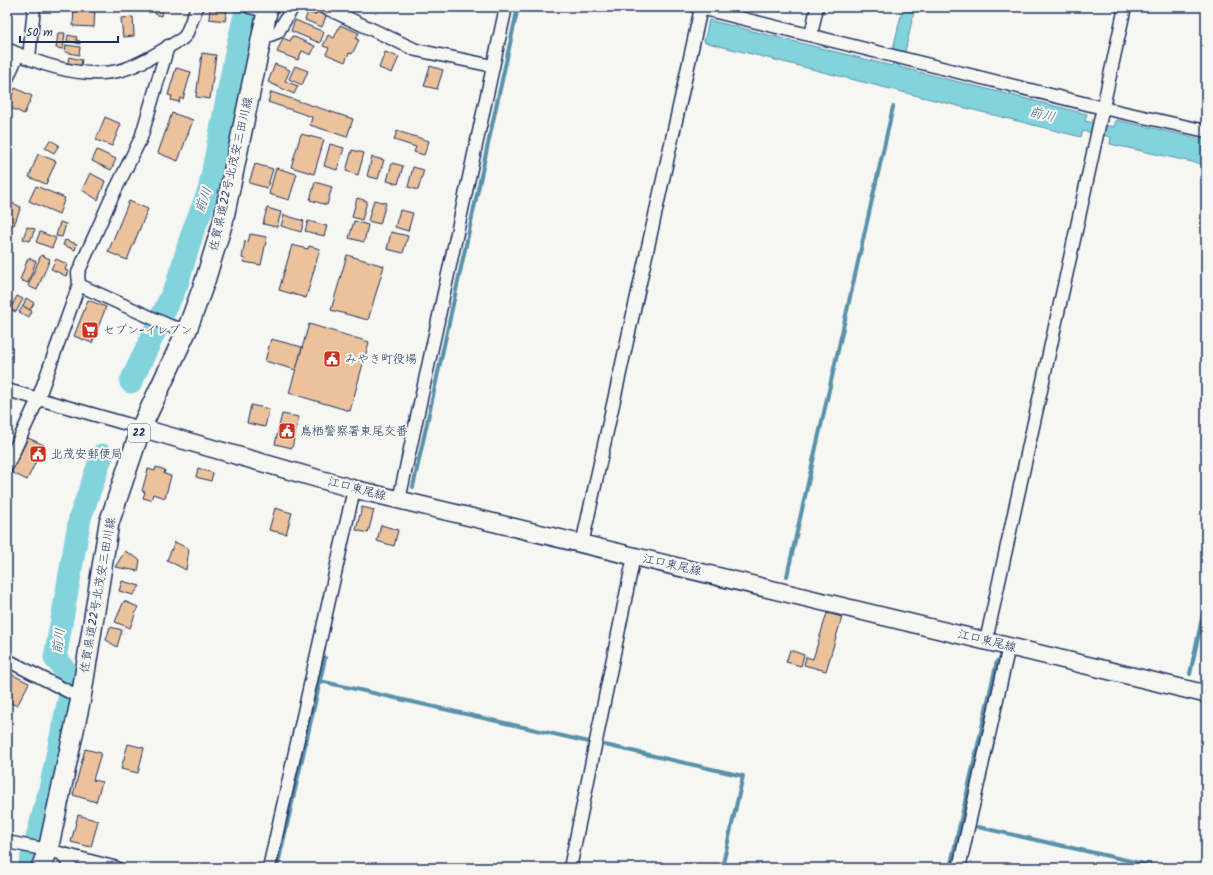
<svg xmlns="http://www.w3.org/2000/svg" width="1213" height="875" font-family="Kalam,'Klee One',sans-serif">
  <rect width="100%" height="100%" fill="#f6f6f2"/>
  <filter id="ink" filterUnits="userSpaceOnUse"><feTurbulence type="fractalNoise" baseFrequency=".025" numOctaves="2"/><feDisplacementMap in="SourceGraphic" scale="8" xChannelSelector="R" yChannelSelector="G"/><feConvolveMatrix kernelMatrix="1 2 1 2 8 2 1 2 1" color-interpolation-filters="sRGB"/></filter>
  <g filter="url(#ink)">
    <!-- water -->
    <g fill="#83d3dd" stroke="#5991aa">
      <path d="M903 7H915L905 52 893 49Z"/>
      <path d="M709 20 892 66 893 63 900 64 899 67 1087 114 1085 121 1114 127 1116 120 1206 140V165L1110 144 1111 137 1083 131 1081 137 704 42Z"/>
    </g>
    <g fill="none" stroke-linecap="round" stroke-linejoin="round">
      <!-- stream -->
      <g stroke="#5991aa" stroke-width="4">
        <path d="M413 487 518 7"/>
        <path d="M787 576 893 107"/>
        <path d="M325 658 320 681 589 742"/>
        <path d="M1190 674 1206 600"/>
        <path d="M605 745 743 776 722 868"/>
        <path d="M978 827 1162 868"/>
        <path d="M277 868 320 681"/>
        <path d="M950 868 997 661"/>
      </g>
      <!-- river -->
      <g stroke="#83d3dd" stroke-width="23">
        <path d="M131 382 177 284 193 231 209 191 237 48 247 7"/>
        <path d="M29 868 50 789 73 680 55 658 80 518 102 455"/>
      </g>
    </g>
    <!-- building -->
    <g fill="#ebc29b" stroke="#1b2f5e">
      <path d="M74 7H95L94 27 73 26Z"/>
      <path d="M157 7H163L161 16 155 14Z"/>
      <path d="M210 9 227 11 225 21 209 19Z"/>
      <path d="M308 12 315 15 317 12 326 16 322 27 305 20Z"/>
      <path d="M133 17 134 36 123 37 121 18Z"/>
      <path d="M295 20 324 32 320 43 291 31Z"/>
      <path d="M340 25 359 33 356 39 359 40 352 54 349 53 345 62 326 54 329 48 323 46 328 35 334 38Z"/>
      <path d="M58 33H65L63 49 56 48Z"/>
      <path d="M68 35 77 37 76 40 80 41V44L67 41Z"/>
      <path d="M292 36 315 46 311 55 302 51 298 60 277 52 283 38 290 41Z"/>
      <path d="M66 45 80 47 79 55 65 52Z"/>
      <path d="M385 52 399 57 392 73 379 68Z"/>
      <path d="M202 53 216 55 210 99 196 97Z"/>
      <path d="M69 57 82 60 80 70 67 67Z"/>
      <path d="M275 64 290 70 285 81 298 86 294 94 268 82Z"/>
      <path d="M295 66 308 71 302 85 289 79Z"/>
      <path d="M430 66 443 70 437 89 424 86Z"/>
      <path d="M176 68 191 72 183 99 180 98 179 102 171 100 172 96 168 95Z"/>
      <path d="M15 88 32 96 24 114 7 106Z"/>
      <path d="M271 92 353 119 347 137 310 125 312 117 268 102Z"/>
      <path d="M172 113 193 120 178 161 158 153Z"/>
      <path d="M105 117 121 124 112 146 96 140Z"/>
      <path d="M7 120 12 122 7 134Z"/>
      <path d="M397 131 429 141 424 155 414 152 416 147 394 140Z"/>
      <path d="M301 134 324 140 314 174 291 167Z"/>
      <path d="M50 140 59 145 54 153 45 148Z"/>
      <path d="M330 144 344 148 337 170 324 166Z"/>
      <path d="M97 150 116 159 111 170 92 161Z"/>
      <path d="M352 150 364 153 358 175 346 171Z"/>
      <path d="M38 154 56 161 46 184 29 177Z"/>
      <path d="M372 157 384 160 378 179 367 176Z"/>
      <path d="M392 163 403 166 398 184 387 181Z"/>
      <path d="M255 164 273 169 267 188 249 183Z"/>
      <path d="M413 167 424 170 418 190 408 187Z"/>
      <path d="M276 168 297 174 289 200 269 194Z"/>
      <path d="M90 173 105 181 98 200 82 190Z"/>
      <path d="M315 182 332 187 327 205 310 200Z"/>
      <path d="M36 186 65 198 59 214 29 201Z"/>
      <path d="M357 198 367 201 362 220 352 217Z"/>
      <path d="M374 200 386 203 380 224 368 221Z"/>
      <path d="M129 201 148 209 127 260 108 252Z"/>
      <path d="M12 203 21 207 14 225 7 223V214Z"/>
      <path d="M267 208 281 212 277 227 263 224Z"/>
      <path d="M400 210 413 213 408 231 395 227Z"/>
      <path d="M284 215 304 221 301 232 281 226Z"/>
      <path d="M308 221 327 226 324 236 305 231Z"/>
      <path d="M354 221 368 225 364 242 349 238Z"/>
      <path d="M60 222 66 224 62 237 56 236Z"/>
      <path d="M27 227 35 229 30 241 23 239Z"/>
      <path d="M40 232 56 238 52 248 36 242Z"/>
      <path d="M391 232 408 236 403 253 387 249Z"/>
      <path d="M250 234 267 237 261 265 244 262 245 259 242 258 245 241 248 242Z"/>
      <path d="M65 240 77 244 75 250 63 245Z"/>
      <path d="M292 245 308 249 309 246 320 249 306 298 279 290Z"/>
      <path d="M41 255 50 259 37 290 28 286Z"/>
      <path d="M347 255 384 266 368 320 331 310Z"/>
      <path d="M28 258 36 261 28 283 20 280Z"/>
      <path d="M56 259 67 264 65 270 68 271 66 276 51 269Z"/>
      <path d="M17 296 23 299 16 312 10 309Z"/>
      <path d="M26 298 34 303 30 310 23 306Z"/>
      <path d="M88 300 106 307 92 343 74 336Z"/>
      <path d="M23 306 32 311 29 317 19 312Z"/>
      <path d="M309 324 369 342 350 411 289 393Z"/>
      <path d="M271 339 302 347 296 370 265 361Z"/>
      <path d="M251 405 269 409 265 427 247 423Z"/>
      <path d="M282 414 299 417 292 448 275 444Z"/>
      <path d="M28 438 44 445 27 480 11 472Z"/>
      <path d="M156 467 165 470 164 474 171 476 165 498 153 494 151 500 143 498 145 492 142 491 148 469 155 471Z"/>
      <path d="M198 468 213 473 211 481 196 477Z"/>
      <path d="M362 507 374 510 368 533 356 530Z"/>
      <path d="M275 508 292 513 286 534 269 530Z"/>
      <path d="M381 525 398 530 394 546 377 541Z"/>
      <path d="M175 542 189 549 186 570 167 560Z"/>
      <path d="M125 551 140 560 138 571 115 567Z"/>
      <path d="M122 581 140 586 133 595 119 591Z"/>
      <path d="M124 601 138 607 130 628 115 622Z"/>
      <path d="M827 613 842 617 826 671 804 665 806 657 813 659Z"/>
      <path d="M110 627 122 630 117 647 106 640Z"/>
      <path d="M790 650 804 655 801 666 786 662Z"/>
      <path d="M11 674 29 683 17 706 7 701V682Z"/>
      <path d="M128 744 144 748 138 773 121 769Z"/>
      <path d="M85 749 101 753 93 780 102 782 96 802 73 795Z"/>
      <path d="M78 815 98 821 91 847 71 842Z"/>
    </g>
    <g fill="none" stroke-linecap="round" stroke-linejoin="round">
      <!-- minor casing -->
      <g stroke="#1b2f5e" stroke-width="15">
        <g id="minor">
          <path d="M249 7 267 11"/>
          <path d="M324 7 416 50 493 66"/>
          <path d="M696 7 1103 108 1206 131"/>
          <path d="M811 35 817 7"/>
          <path d="M260 39 278 32 293 7"/>
          <path d="M7 49C41 65 84 80 122 70 143 64 162 50 182 39L186 35 197 7"/>
          <path d="M29 58 34 7"/>
          <path d="M7 79 18 54"/>
          <path d="M79 285 170 326 187 330"/>
          <path d="M7 390 141 428"/>
          <path d="M7 466 38 399 79 285 78 273 110 201 141 138 168 46"/>
          <path d="M399 500 506 7"/>
          <path d="M582 544 701 8"/>
          <path d="M986 641 1125 7"/>
          <path d="M7 660 81 698"/>
          <path d="M7 842 48 850 117 868"/>
          <path d="M63 855 71 868"/>
          <path d="M269 868 354 489"/>
          <path d="M570 868 634 556"/>
          <path d="M959 868 1009 646"/>
        </g>
      </g>
      <!-- secondary casing -->
      <g stroke="#1b2f5e" stroke-width="20">
        <path id="secondary" d="M141 428 354 489 1206 694"/>
      </g>
      <!-- primary casing -->
      <g stroke="#1b2f5e" stroke-width="22">
        <path id="primary" d="M41 868 48 850 81 698 109 523 141 428 187 330 205 281 223 222 268 7"/>
      </g>
      <!-- minor -->
      <use href="#minor" stroke="#f6f6f2" stroke-width="12"/>
      <!-- secondary -->
      <use href="#secondary" stroke="#f6f6f2" stroke-width="17"/>
      <!-- primary -->
      <use href="#primary" stroke="#f6f6f2" stroke-width="19"/>
    </g>
  </g>
  <!-- icons -->
  <defs>
    <g id="supermarket-square" transform="scale(0.9)"><rect x="-9" y="-9" width="18" height="18" rx="4" fill="#c8321e" stroke="#f6f6f2"/><path d="M-6-5.5h2.5l.6 2H6L4.5 2H-2.5L-4.4-4H-6ZM-1.5 3.2a1.3 1.3 0 1 0 .1 0ZM3 3.2a1.3 1.3 0 1 0 .1 0Z" fill="#fff"/></g>
    <g id="civic-square" transform="scale(0.9)"><rect x="-9" y="-9" width="18" height="18" rx="4" fill="#c8321e" stroke="#f6f6f2"/><path d="M-.6-6.5H3V-4.5H.6V-3L4-1V1h2V6H-6V1h2V-1L-.6-3ZM-1.2 2.5V6h2.4V2.5Z" fill="#fff"/></g>
  </defs>
  <g fill-rule="evenodd">
    <use href="#supermarket-square" x="90" y="330"/>
    <use href="#civic-square" x="332" y="359"/>
    <use href="#civic-square" x="287" y="431"/>
    <use href="#civic-square" x="38" y="454"/>
  </g>
  <g text-anchor="middle" dominant-baseline="central" stroke-width="4" stroke-linejoin="round" paint-order="stroke">
    <!-- shield labels -->
    <rect fill="#f6f6f2" stroke="#5d6b8a" stroke-width="1" x="128" y="424" width="22" height="18" rx="3"/>
    <g font-size="11" font-weight="bold" fill="#1b2f5e">
      <text x="139" y="433">22</text>
    </g>
    <!-- street labels -->
    <g font-size="12" fill="#1b2f5e" stroke="#f6f6f2">
      <text transform="translate(231 174) rotate(-77)">佐賀県道22号北茂安三田川線</text>
      <text transform="translate(357 489) rotate(15)">江口東尾線</text>
      <text transform="translate(672 565) rotate(13)">江口東尾線</text>
      <text transform="translate(98 595) rotate(-80)">佐賀県道22号北茂安三田川線</text>
      <text transform="translate(987 641) rotate(14)">江口東尾線</text>
    </g>
    <!-- poi labels -->
    <g font-size="12" fill="#1b2f5e" stroke="#f6f6f2" text-anchor="start">
      <text x="103" y="330">セブン-イレブン</text>
      <text x="345" y="359">みやき町役場</text>
      <text x="300" y="431">鳥栖警察署東尾交番</text>
      <text x="51" y="454">北茂安郵便局</text>
    </g>
    <!-- water labels -->
    <g font-size="13" font-style="italic" fill="#35587e" stroke="#f6f6f2">
      <text transform="translate(1042 115) rotate(14)">前川</text>
      <text transform="translate(204 200) rotate(-70)">前川</text>
      <text transform="translate(59 641) rotate(-82)">前川</text>
    </g>
  </g>
  <!-- margin -->
  <rect width="1213" height="875" fill="none" stroke="#f6f6f2" stroke-width="24"/>
  <rect x="12" y="12" width="1189" height="851" fill="none" stroke="#1b2f5e" stroke-width="1.5" filter="url(#ink)"/>
  <!-- scale -->
  <path d="M20 36v6h98v-6" fill="none" stroke="#1b2f5e" stroke-width="2"/>
  <text x="26" y="36" font-size="12" fill="#1b2f5e" stroke="#f6f6f2" stroke-width="3" paint-order="stroke">50 m</text>
</svg>
